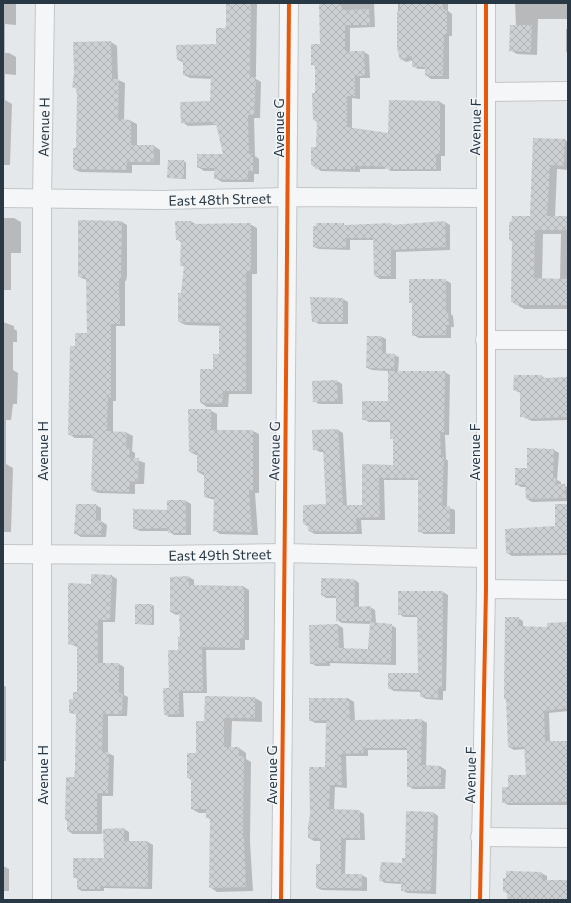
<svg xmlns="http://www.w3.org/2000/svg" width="571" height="903" font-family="Commissioner,sans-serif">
  <defs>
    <pattern id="building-cross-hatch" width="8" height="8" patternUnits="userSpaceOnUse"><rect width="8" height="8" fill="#cdd0d3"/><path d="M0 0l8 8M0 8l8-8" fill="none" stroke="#b0b3b6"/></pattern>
  </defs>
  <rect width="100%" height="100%" fill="#e5e8ea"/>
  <!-- shadow -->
  <g fill="#0003" fill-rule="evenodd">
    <path d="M3 3H16V25L5 24V53H9L16 57V75L5 74V100L12 104 10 165H3Z"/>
    <path d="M227 3H257L256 70V79L261 82 260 118H254L255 156 259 159V174H254V182H222L215 178V171H204L198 167 224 155 217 125 188 126 182 122 211 102 212 79 190 78 184 75V63L178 60 217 45 227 26Z"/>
    <path d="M320 3H374L375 27 350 28V52H364L369 55 370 78H360V99L352 98V129L389 134 390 101 440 102 445 105V156H441V171H391L388 169H360V172L321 171 312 165 316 148 318 122 314 120 316 67 312 64 321 45Z"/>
    <path d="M398 3H448V11L452 14V36H449V79H431L426 75V69H418L413 66V60L406 62 401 59 398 48Z"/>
    <path d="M515 3H568V19H538L537 55 517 54 510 50 516 26Z"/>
    <path d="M566 29H568V53L566 52Z"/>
    <path d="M111 42 117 46 118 80 125 83 124 120 131 121 137 124V146H154L160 150V165H132V173L80 172 74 169 77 149V89L73 87Z"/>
    <path d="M534 139 565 140 568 142V170L557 169 555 217H568V309H524L512 302 513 242 510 240 531 217ZM543 234H561L560 280 542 279Z"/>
    <path d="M184 161 186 163V179L168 178Z"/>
    <path d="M3 218H14L21 222V253H11V290H3Z"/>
    <path d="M122 222 127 225V276L126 281H125V326H116V401H113V432L127 433 133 436 132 451 135 453V459L145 463 144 484H135V494L98 493 92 490 94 438H75L69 434 76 347 88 334 87 280 79 277Z"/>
    <path d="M176 222H192L197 225 250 224 257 228V274H252V394H229L228 407H207L201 403 220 355V326L186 325 179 322 185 267 181 265 182 243 177 239Z"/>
    <path d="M445 222 450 225V250L396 252V279H380L375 276 374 240H350V250L319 249 314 247 343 224 346 226 391 224 394 226Z"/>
    <path d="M445 280 451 283V314L453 316 454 327H451V338H419L413 335V304L410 302Z"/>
    <path d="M343 299 348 302V324H319L313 321Z"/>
    <path d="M3 322 14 326V329L17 331V342H13V370L18 373 17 404H13L11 420H6V464L13 468 11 532H3Z"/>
    <path d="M382 337 386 339V354L394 355 399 357 398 372H445L450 375 449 435H445L446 459 448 461 447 507 455 510V534H424L419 531V480H384L385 520H361L362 534H315L309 531V527L304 524 327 505 324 452H320L314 449 338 430 343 433 347 506H363V465L394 466V440L391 438V422H369L363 419 389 402V371L372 370 367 368Z"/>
    <path d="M542 376 546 379 568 378V420L532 421 521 416V393L514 390Z"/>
    <path d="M337 381 342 384 343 404H319L314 401Z"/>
    <path d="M210 410 217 414V431H253L259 434V493H255L258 535 220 534 214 530 215 500 205 497V476L198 472V456L190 452Z"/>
    <path d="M528 449 554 450 559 453 557 480 561 482V485L568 487V501L532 502 527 499 526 487H521L516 484 528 469Z"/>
    <path d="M186 501 191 504V535H174L169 531H140L134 528Z"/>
    <path d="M77 505H96L101 508V521L107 525 106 537H81L76 534Z"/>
    <path d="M568 505V555L512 556 507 553 556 527Z"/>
    <path d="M112 576 117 579 115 622H103V664H119L124 667V695L128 697 127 716H108V753L114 756 113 796H102V834H73L68 831V821L66 820 75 778 77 715 70 712 78 693V647L69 644 92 585Z"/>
    <path d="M189 577 194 580V586L244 587 249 590V640H245V650H206L207 693H183L184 717H169L165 714 181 638 180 614 176 615 171 612Z"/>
    <path d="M355 580 359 583V608L370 607 375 610 376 623 391 625 396 628V665L330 663V666H316L311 663 310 626 338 625 343 628 344 649 368 650 371 624 342 623 337 620V598H326L322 595Z"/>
    <path d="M443 592 448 595 446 691H443V700L426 699 421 696V692L394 691 389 688 419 674 418 617H404L399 614Z"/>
    <path d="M152 605 154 606V625L136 624Z"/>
    <path d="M518 618 523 621V627L548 628 568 623V711L549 713 550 742H568V805H508L503 802 509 788 527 776 525 749 514 750 509 747 507 700 505 699Z"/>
    <path d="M3 685 6 687V761H4V838Z"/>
    <path d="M206 697 255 698 262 702V722L232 721 231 748H239L246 753V759L251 762 250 842 253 891 217 892 210 887 211 820 207 817V813H199L192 809V780L188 778 205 722Z"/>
    <path d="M310 699H349L354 702 355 721 422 720 427 723 426 766 441 767 446 770 445 789H413L408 786V750H368V756H346L347 788 335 787 334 811H359L364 814 365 840H346L345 875H362L367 878V891L322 890 317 888 321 865V841H314L309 838 326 768 327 723H315L310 720Z"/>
    <path d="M434 813 438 816 436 894 407 893 402 890V884L385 883 380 880 403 864Z"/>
    <path d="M124 829 129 832V842H148L153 845 152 889 104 888V891H82L78 889V879L74 877 105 859Z"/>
    <path d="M3 866 9 869V891H3Z"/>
    <path d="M541 873 547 876V881H568V900H508V894L504 891Z"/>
  </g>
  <!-- building -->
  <g fill="url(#building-cross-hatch)">
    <path d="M226 3H251L250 77H256L254 115H248L249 154H253V171H248V179L239 180 214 179V168H197V154H223L216 124H213V122L181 123 180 102 210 101 211 76 183 75V60H177L176 45 216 44V28H225L226 26Z"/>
    <path d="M319 3H341L342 10 369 9 370 25H345V51H364L365 76H355V96H347V127L388 133 389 100 440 101V154H436V169H385V167L372 166H355V169H315V165H311V147H316L317 120H313L312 93H315V65H311V44H320Z"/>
    <path d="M400 3H443V9L447 10V34H444L443 76H425V67H412V56L400 60 397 48V11H400Z"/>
    <path d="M510 25H532L531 52 509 51Z"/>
    <path d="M111 41 112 79H119L118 119 131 120V145H154V162H127L126 170 73 169V148H76L77 95 76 88 72 87 74 74 73 42Z"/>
    <path d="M533 138 565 139 564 166 550 165 547 216H568V230H535L534 278 568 279V305H515V302H511L512 240H509V222H511L512 216H530Z"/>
    <path d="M168 160H184V178H167Z"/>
    <path d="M78 220 122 221 121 273V278H119L120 324H111V398H108L107 431 127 432 126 448H130L129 458H139L138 482 130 481 129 492 91 490 93 435H68L70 346H75V333H87L86 277H78Z"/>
    <path d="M175 221H192V224L251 223V271H246V391H223L222 404 200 403V369H213V354H219V323L178 322V293H181L184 266H180L181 240H176Z"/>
    <path d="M445 221 446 247 391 250V276H374L373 238H346V248L313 247V226H316V223H344V225L391 223V225Z"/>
    <path d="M409 279H446V312H448L449 325H446V335L412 336V303H409Z"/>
    <path d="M310 297 343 298V322H312Z"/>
    <path d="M367 336H382V353L395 354 394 369 366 368Z"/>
    <path d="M388 371H445L444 432H440L441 457H444L442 506H450V532H418V478H379L380 517 356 518 357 532 308 531V524H303V505L326 504 323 449 313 450 312 430 338 429 343 505H362V464L393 465V439H390V420H362V401H388Z"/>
    <path d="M514 375H542V378L568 377V417L526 419V417H520V391L513 390Z"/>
    <path d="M337 380 338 401 313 402 312 381Z"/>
    <path d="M188 409H211V430H253V490H249L252 532 213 531 214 497H204V472H197V452H189Z"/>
    <path d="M527 448 554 449 553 478H556V484H565L566 498 526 499 525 484 515 485V468H527Z"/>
    <path d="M167 500H186V533H168V528L133 529V509L167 510Z"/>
    <path d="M76 504H96V520L102 521 101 535 74 534Z"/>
    <path d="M555 504H568V553H506L505 529 555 526Z"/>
    <path d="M91 574 112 575 110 620H98V663H119V693H123L122 714H103L102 752H109L108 793H97V831H67V820H65L66 777H74L75 770 76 714 69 713V699H73V692H77V645L68 644V583L91 584Z"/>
    <path d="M189 576V585L244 586V638H240V648L202 647 203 691H179V714L164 715 163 688H169L168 650H178V637H180L179 612H170V577Z"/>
    <path d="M321 578 355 579 354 607 371 606 372 621H336V596H321Z"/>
    <path d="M398 591H443L442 689H438V698L420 697V690L388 689V673H418L417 615H398Z"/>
    <rect x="135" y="604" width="17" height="20"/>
    <path d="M505 617H519L518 626 547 627V623L568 622V708L544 711 545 741H568V802L502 803V787H508V775H526L524 747H508L506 699H504Z"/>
    <path d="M370 622 392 624 391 663 326 661V663L310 664 309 625 338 624 339 648 368 649Z"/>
    <path d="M205 696 255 697V718H224V747H239V756H244L243 838H244L246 887 209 888 210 818H206V809H191V778H187V753H196V721H204Z"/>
    <path d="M309 698H349L350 720 422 719 421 765 441 766V786L407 787V748H364L363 753 341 754 342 785H330L329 809 360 810V838H341V874H362V888H316V864H320V838H308V823H309L310 813 309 767H325L326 720 309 721Z"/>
    <path d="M406 811 434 812 431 891H401V882L379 881 381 862 402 863V858H405Z"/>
    <path d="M124 828V841H148V887L100 886V889H77V878H73V858H104L103 829Z"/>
    <path d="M506 871 542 872V880H568V900H507V892H503V878H506Z"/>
  </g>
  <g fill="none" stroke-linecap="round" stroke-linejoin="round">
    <!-- street casing -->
    <g stroke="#c3c6c8" stroke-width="20">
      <g id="street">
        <path d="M486 92 568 91"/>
        <path id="s1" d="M3 198 163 200 289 197 485 198"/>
        <path d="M485 340H568"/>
        <path id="s2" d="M3 554 160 555 284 553 485 558"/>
        <path d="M486 589 568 590"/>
        <path d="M480 837 568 838"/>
        <path id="s3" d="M42 900V198L45 3"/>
        <path d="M281 900C283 601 289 302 289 3"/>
        <path d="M480 900 486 589V3"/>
      </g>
    </g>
    <!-- street -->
    <use href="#street" stroke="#f4f6f7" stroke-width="18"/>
    <!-- cycleway casing -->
    <g stroke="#f3f6f9" stroke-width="6">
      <g id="cycleway">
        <path d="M281 900C283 601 289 302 289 3"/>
        <path d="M480 900 486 589V3"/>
      </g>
    </g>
    <!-- cycleway -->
    <use href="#cycleway" stroke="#e8590c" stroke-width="4"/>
  </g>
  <g text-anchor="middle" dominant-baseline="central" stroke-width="3" stroke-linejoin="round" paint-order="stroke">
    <!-- street labels -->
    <g font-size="14" fill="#293845" stroke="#f3f6f9">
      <text stroke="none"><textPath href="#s3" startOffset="773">Avenue H</textPath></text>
      <text transform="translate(475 127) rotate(-89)">Avenue F</text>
      <text transform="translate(278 128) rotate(-90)">Avenue G</text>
      <text stroke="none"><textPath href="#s1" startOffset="217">East 48th Street</textPath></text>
      <text transform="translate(42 451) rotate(-90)">Avenue H</text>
      <text transform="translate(274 451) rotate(-89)">Avenue G</text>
      <text transform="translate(474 452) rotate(-90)">Avenue F</text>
      <text stroke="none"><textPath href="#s2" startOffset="217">East 49th Street</textPath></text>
      <text transform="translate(42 775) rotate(-90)">Avenue H</text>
      <text transform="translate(271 775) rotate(-90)">Avenue G</text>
      <text transform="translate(470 775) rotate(-89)">Avenue F</text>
    </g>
  </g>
  <!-- border -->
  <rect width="571" height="903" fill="none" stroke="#293845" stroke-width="8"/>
</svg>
